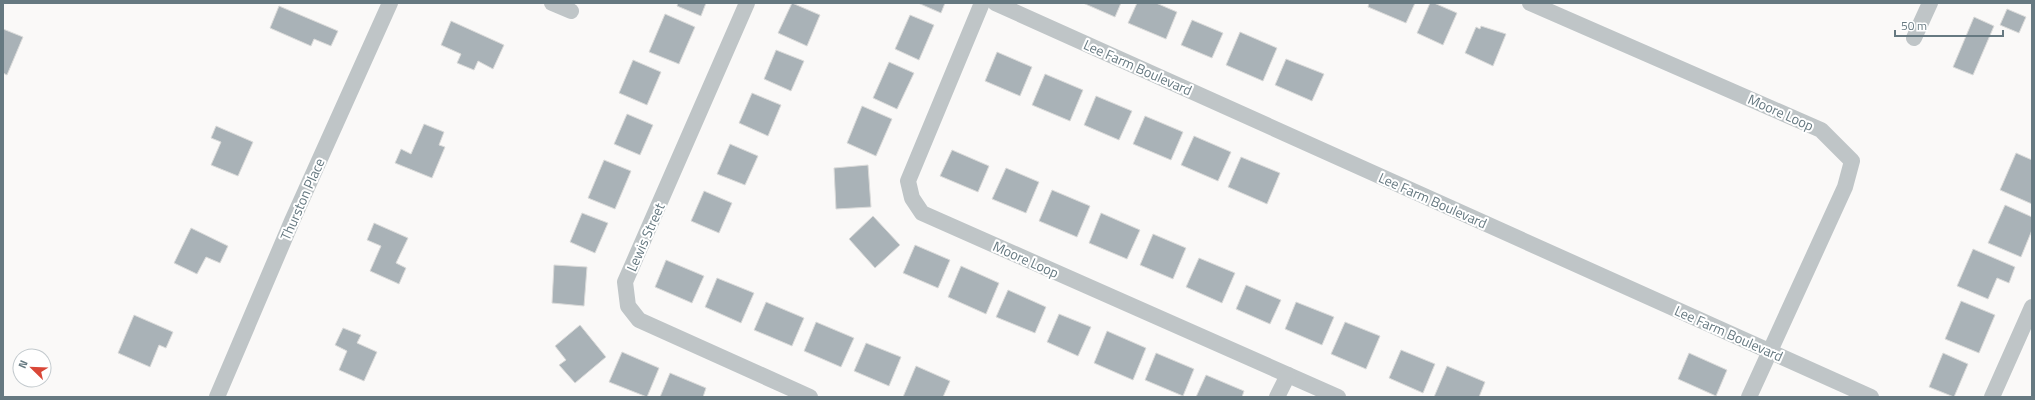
<svg xmlns="http://www.w3.org/2000/svg" width="2035" height="400" font-family="'Titillium Web',sans-serif">
  <rect width="100%" height="100%" fill="#faf9f8"/>
  <!-- building -->
  <g fill="#a9b2b7" stroke="#dbdbda">
    <path d="M678 3H706L701 16 677 6Z"/>
    <path d="M792 3 820 15 807 46 778 33Z"/>
    <path d="M918 3H945L941 13Z"/>
    <path d="M1083 3H1121L1115 17Z"/>
    <path d="M1137 3H1156L1177 12 1166 39 1128 23Z"/>
    <path d="M1369 3H1415L1406 23 1368 7Z"/>
    <path d="M1430 3H1434L1457 13 1443 45 1417 33Z"/>
    <path d="M279 6 338 31 331 46 314 39 311 46 270 28Z"/>
    <path d="M2007 9 2026 17 2019 33 2000 25Z"/>
    <path d="M665 14 695 27 679 64 649 52Z"/>
    <path d="M910 15 934 25 919 60 895 49Z"/>
    <path d="M1974 17 1994 26 1973 75 1953 67Z"/>
    <path d="M1192 20 1223 33 1212 58 1181 45Z"/>
    <path d="M451 21 504 45 493 69 478 61 474 70 457 63 461 54 441 45Z"/>
    <path d="M1481 26 1506 34 1493 66 1465 53 1476 27 1480 29Z"/>
    <path d="M3 29 23 37 7 75 3 73Z"/>
    <path d="M1240 32 1277 48 1263 81 1226 65Z"/>
    <path d="M776 50 804 61 791 91 764 79Z"/>
    <path d="M997 52 1032 67 1020 96 985 81Z"/>
    <path d="M1286 59 1324 74 1312 101 1275 85Z"/>
    <path d="M633 60 661 72 647 105 619 93Z"/>
    <path d="M889 62 914 73 897 109 873 98Z"/>
    <path d="M1045 74 1083 90 1070 121 1032 105Z"/>
    <path d="M752 93 781 105 768 136 739 123Z"/>
    <path d="M1096 96 1132 111 1119 140 1084 125Z"/>
    <path d="M862 106 892 119 876 156 847 143Z"/>
    <path d="M627 114 653 125 640 155 614 144Z"/>
    <path d="M1145 116 1183 132 1171 160 1133 144Z"/>
    <path d="M424 124 444 132 439 145 445 147 432 178 395 163 401 149 411 154Z"/>
    <path d="M216 126 253 142 238 176 211 165 221 142 211 138Z"/>
    <path d="M1194 136 1231 152 1218 181 1181 165Z"/>
    <path d="M730 144 758 156 745 185 717 174Z"/>
    <path d="M952 150 989 166 978 192 940 176Z"/>
    <path d="M2016 153 2032 160V204L2000 190Z"/>
    <path d="M1241 157 1280 173 1267 204 1228 187Z"/>
    <path d="M604 160 631 171 615 209 588 198Z"/>
    <path d="M868 165 871 207 836 209 834 168Z"/>
    <path d="M1006 168 1039 182 1026 213 992 199Z"/>
    <path d="M1052 190 1090 206 1077 237 1039 221Z"/>
    <path d="M704 191 732 203 719 233 691 221Z"/>
    <path d="M2005 205 2032 217V230L2021 257 1988 243Z"/>
    <path d="M582 213 608 223 595 253 570 242Z"/>
    <path d="M1101 213 1140 230 1127 259 1089 243Z"/>
    <path d="M873 216 900 245 875 268 849 239Z"/>
    <path d="M374 223 408 238 396 263 406 268 399 284 370 271 381 246 367 240Z"/>
    <path d="M191 228 228 246 220 263 206 257 197 274 174 263Z"/>
    <path d="M1153 234 1186 248 1173 279 1140 265Z"/>
    <path d="M915 245 950 260 938 288 903 273Z"/>
    <path d="M1973 249 2015 267 2009 283 1997 278 1988 299 1957 286Z"/>
    <path d="M1199 258 1235 273 1222 303 1186 287Z"/>
    <path d="M666 260 704 276 692 303 655 287Z"/>
    <path d="M554 265 587 267 584 306 552 303Z"/>
    <path d="M961 266 999 283 986 314 948 297Z"/>
    <path d="M717 278 754 293 741 323 705 307Z"/>
    <path d="M1246 285 1281 300 1270 324 1236 309Z"/>
    <path d="M1008 290 1046 307 1035 333 996 317Z"/>
    <path d="M1961 301 1995 315 1979 353 1945 339Z"/>
    <path d="M766 302 804 318 792 346 754 330Z"/>
    <path d="M1296 302 1334 317 1322 345 1285 329Z"/>
    <path d="M1059 314 1091 327 1078 356 1047 342Z"/>
    <path d="M134 315 173 332 166 348 159 345 150 367 118 353Z"/>
    <path d="M816 322 854 338 841 367 804 351Z"/>
    <path d="M1345 322 1380 336 1366 369 1331 354Z"/>
    <path d="M580 325 606 357 575 383 559 365 566 360 555 346Z"/>
    <path d="M343 328 361 335 357 343 377 352 364 381 339 370 347 351 335 345Z"/>
    <path d="M1107 331 1146 348 1133 380 1094 363Z"/>
    <path d="M866 343 901 357 889 386 854 371Z"/>
    <path d="M1401 350 1435 364 1423 393 1389 378Z"/>
    <path d="M622 352 659 368 647 397 609 382Z"/>
    <path d="M1156 353 1194 369 1183 396 1145 380Z"/>
    <path d="M1689 353 1727 370 1716 396 1678 379Z"/>
    <path d="M1943 353 1968 364 1954 397 1929 387Z"/>
    <path d="M916 366 950 381 943 397H903Z"/>
    <path d="M1447 366 1485 382 1479 397H1434Z"/>
    <path d="M670 373 706 388 703 397H660Z"/>
    <path d="M1206 375 1244 391 1242 397H1196Z"/>
  </g>
  <g fill="none" stroke-linecap="round" stroke-linejoin="round">
    <!-- minor -->
    <g stroke="#bfc5c7" stroke-width="16">
      <path d="M552 3 571 11"/>
      <path d="M747 3 625 282 628 306 639 320 810 397"/>
      <path d="M982 3 908 181 912 198 922 213 1338 397"/>
      <path d="M995 3 1871 397"/>
      <path d="M1530 3 1821 130 1852 161 1845 187 1749 397"/>
      <path d="M1914 38 1930 3"/>
      <path d="M217 397 292 221 390 3"/>
      <path d="M1277 397 1288 375"/>
      <path d="M1992 397 2032 307"/>
    </g>
  </g>
  <g text-anchor="middle" dominant-baseline="central" stroke-width="4" stroke-linejoin="round" paint-order="stroke">
    <!-- street labels -->
    <g font-size="14" fill="#667981" stroke="#fff">
      <text transform="translate(1138 67) rotate(24)">Lee Farm Boulevard</text>
      <text transform="translate(1781 112) rotate(24)">Moore Loop</text>
      <text transform="translate(302 199) rotate(-66)">Thurston Place</text>
      <text transform="translate(1433 200) rotate(24)">Lee Farm Boulevard</text>
      <text transform="translate(645 237) rotate(-66)">Lewis Street</text>
      <text transform="translate(1026 259) rotate(24)">Moore Loop</text>
      <text transform="translate(1729 333) rotate(24)">Lee Farm Boulevard</text>
    </g>
  </g>
  <!-- border -->
  <rect width="2035" height="400" fill="none" stroke="#667981" stroke-width="8"/>
  <!-- north arrow -->
  <g transform="translate(32 368) rotate(293)"><circle r="19" fill="#ffffff" stroke="#c2c9cd"/>
  <path d="M0-3L7 15L0 10L-7 15Z" fill="#d94738"/>
  <text y="-6" font-size="11" font-weight="bold" text-anchor="middle" fill="#667981">N</text>
  </g>
  <!-- scale -->
  <path d="M1895 30v6h108v-6" fill="none" stroke="#667981" stroke-width="2"/>
  <text x="1901" y="30" font-size="12" fill="#667981" stroke="#ffffff" stroke-width="3" paint-order="stroke">50 m</text>
</svg>
